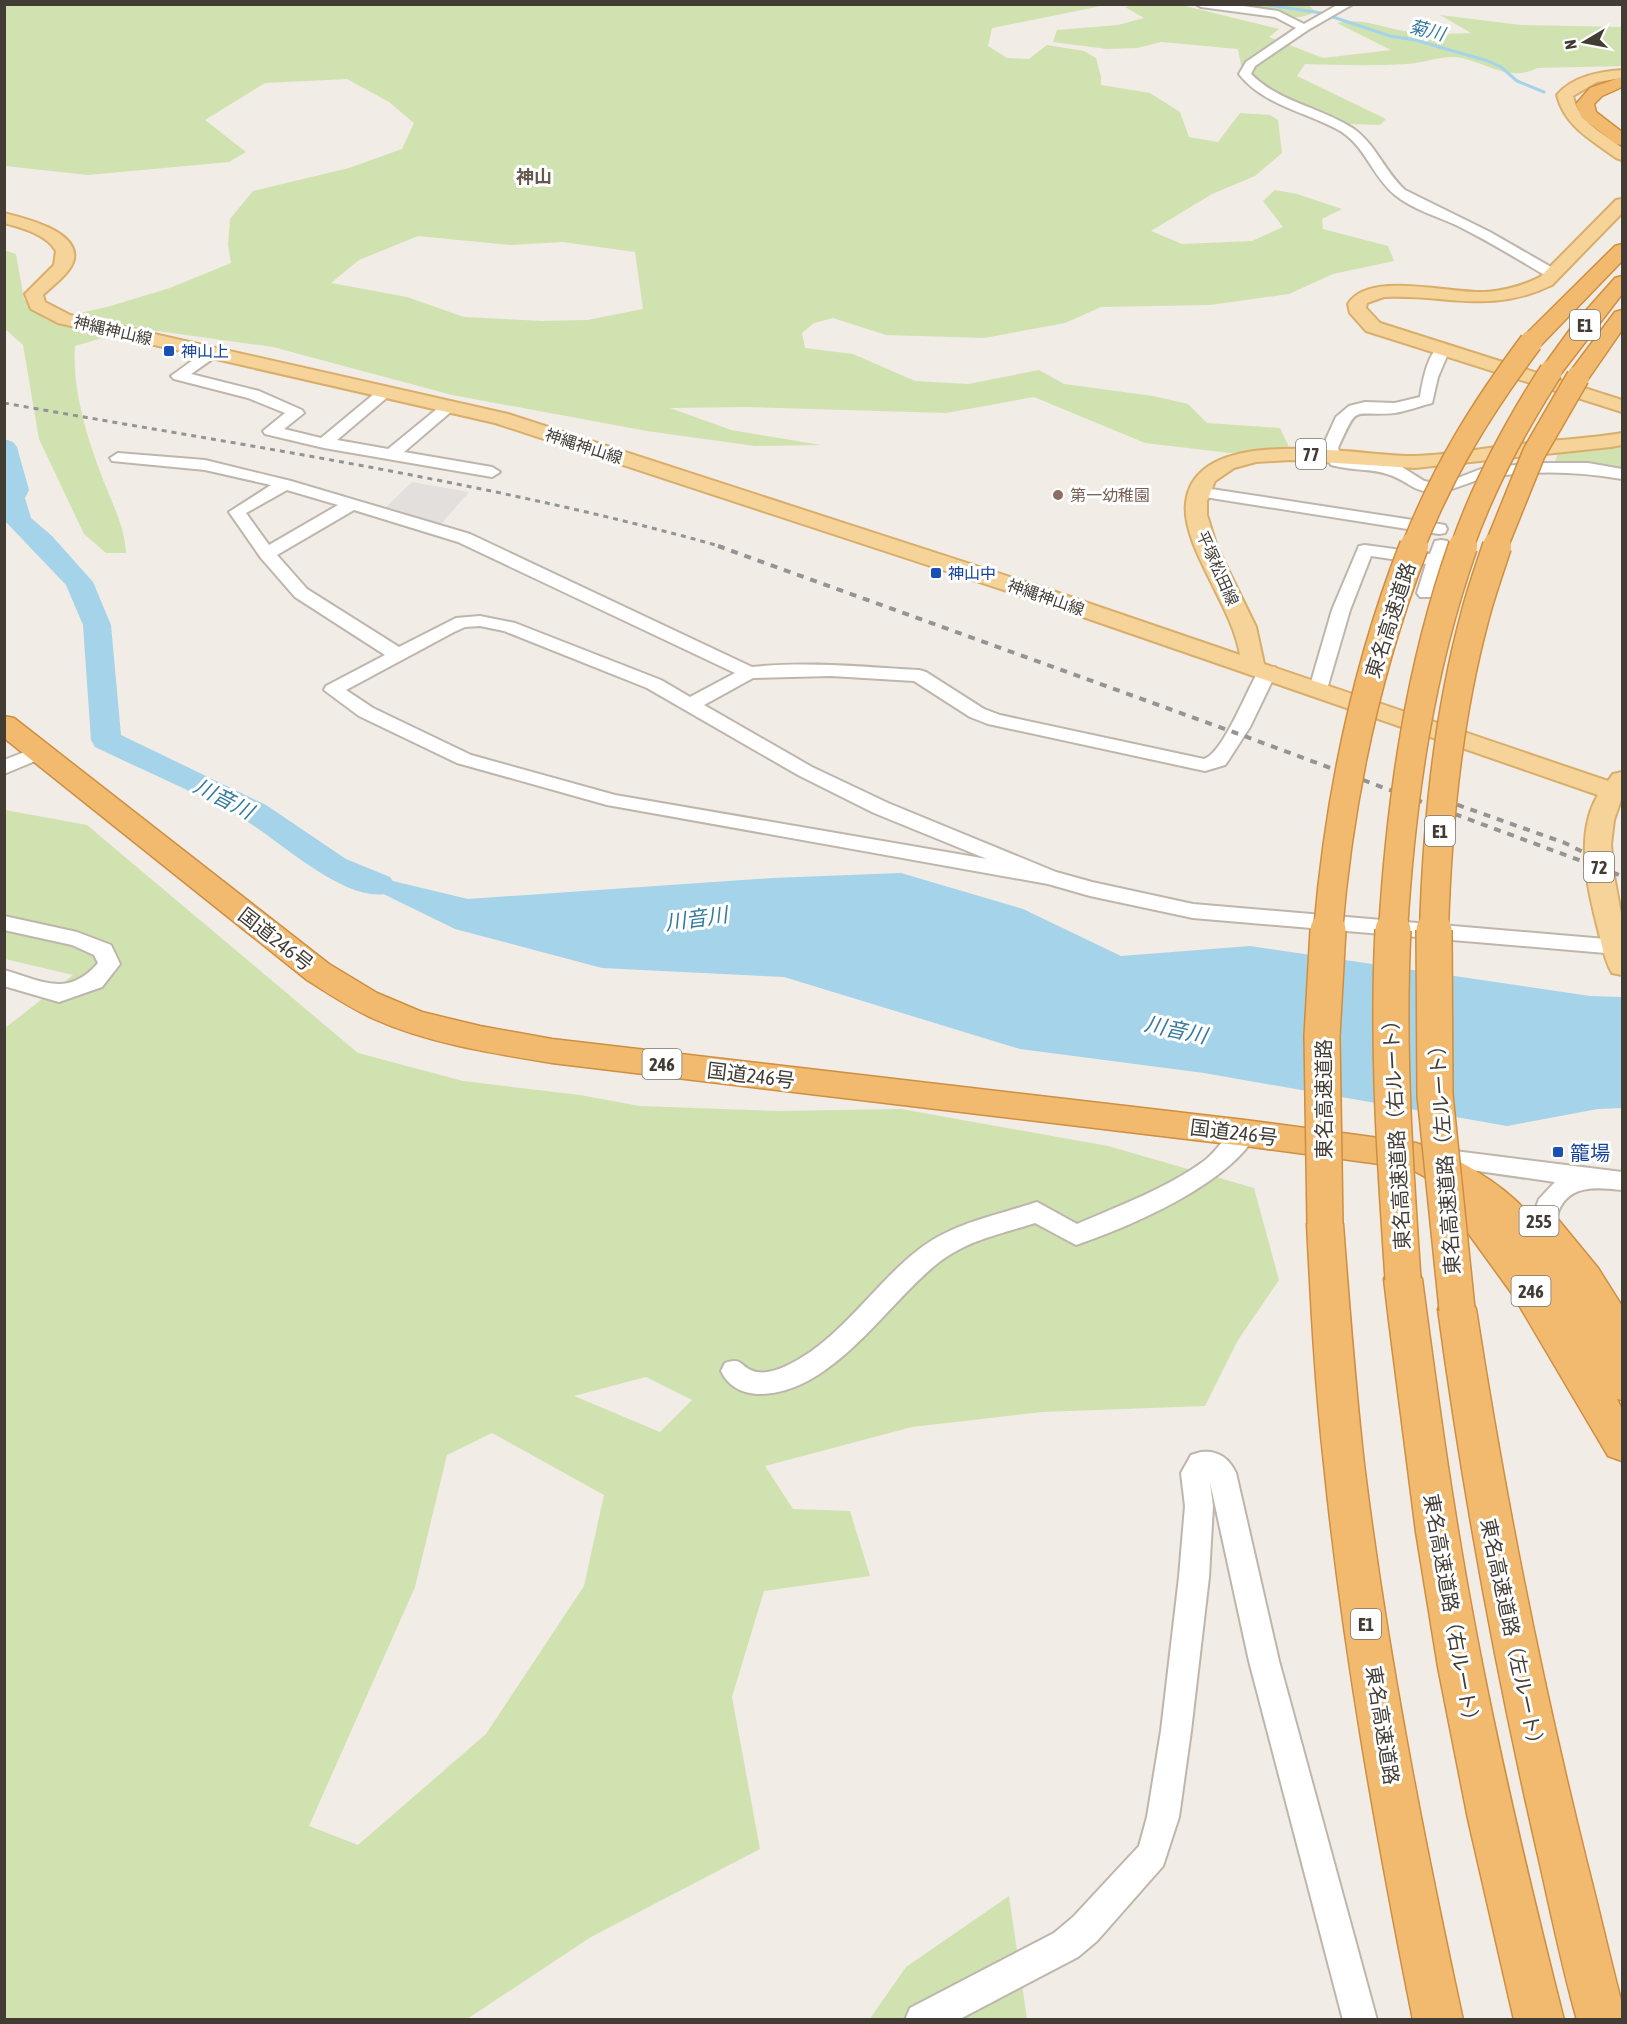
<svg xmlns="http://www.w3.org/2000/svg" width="1627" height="2024" font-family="'Asap Condensed','Noto Sans JP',sans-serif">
  <rect width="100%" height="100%" fill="#f1ece5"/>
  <!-- green -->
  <g fill="#d0e2b0" fill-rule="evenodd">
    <path d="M1111 4 992 28 988 46 1007 58 1029 59 1047 45 1084 51 1096 58 1101 77V85L1150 93 1180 112 1189 137 1218 142 1240 113 1270 115 1278 120 1282 153 1255 176 1212 194 1151 231 1182 244 1252 241 1283 227 1263 201 1275 190 1297 194 1342 209 1322 219 1323 229 1388 246 1394 261 1333 274 1289 294 1210 305 1101 307 1065 323 984 338 886 335 833 318 814 323 802 333 805 348 853 354 915 381 968 384 1039 370 1064 384 1153 396 1188 404 1207 423 1280 428 1290 449 1230 453 1145 443 1034 397 946 413 745 407 670 408 731 430 821 445 755 446 647 431 452 395 273 347 136 328 75 346C72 392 88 440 104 482 113 505 125 528 126 553H106L84 534 39 439 23 345 5 329 4 250 16 254 24 299 47 320 107 307 170 288 231 263 228 245 230 219 253 191 349 168 402 149 414 123 389 102 347 79 265 83 205 120 246 152 229 162 88 175 5 166V5ZM418 236 511 245 563 242 635 252 643 309 587 320 542 321 464 317 407 297 331 283 359 260Z"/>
    <path d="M1135 5H1181L1279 29 1269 37 1323 58 1391 50 1337 23C1362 17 1385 29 1410 32 1430 34 1451 34 1471 33L1440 15 1521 25 1622 27V66L1537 68C1511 82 1488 64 1462 58 1444 54 1425 63 1407 64 1373 66 1338 65 1305 64L1297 76 1386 119 1380 125 1348 124 1263 90 1242 70 1238 49 1161 42 1137 48 1107 49 1053 42 1057 30 1118 25 1144 18 1125 7Z"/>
    <path d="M1236 5H1308L1315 11C1299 25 1254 12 1236 5Z"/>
    <path d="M1622 447V470L1576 463 1554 464 1558 453Z"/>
    <path d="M5 810 87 825 358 1053 463 1081 580 1095 640 1106 779 1111 901 1109 1108 1146 1254 1188 1279 1280 1238 1340 1205 1406 1042 1412 912 1427 765 1466 793 1509 850 1511 870 1576 764 1591 732 1697 760 1849 591 1937 467 2019H5V1028L73 975 5 959ZM646 1377 692 1400 660 1432 574 1396ZM492 1433 604 1495 584 1586 486 1734 358 1845 309 1826 415 1587 447 1455Z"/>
    <path d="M1009 1896 1027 2019 869 2020 906 1967Z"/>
  </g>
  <!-- parking -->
  <path fill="#e2dfdd" d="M412 482 469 492 441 524 386 507Z"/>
  <!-- water -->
  <path fill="#a5d3e9" d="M322 864 468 899 772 878 901 873 1023 909 1121 956 1250 946 1590 996 1622 997V1108L1598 1109 1507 1126 1204 1073 1020 1049 784 977 602 968 455 929Z"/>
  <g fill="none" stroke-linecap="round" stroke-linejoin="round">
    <!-- stream -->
    <path stroke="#a5d3e9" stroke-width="3" d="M1262 4 1321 13 1390 36 1415 40 1488 61 1501 67 1517 81 1544 92"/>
    <!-- river -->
    <path fill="#a5d3e9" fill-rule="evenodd" d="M4 439 13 442 17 447 29 490 25 498 31 518 52 536 93 582 111 625 121 735 266 805 346 859 390 877 395 885 390 893C346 905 280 840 243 819 196 792 144 771 95 747L91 740 83 625 66 585 5 521Z"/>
    <!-- minor casing -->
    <g stroke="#beb6ab" stroke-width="4">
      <g id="minor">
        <path d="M1196 4H1230L1278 11 1304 24 1339 4H1353L1308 30 1255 66 1251 74C1280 103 1321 107 1354 129 1376 145 1385 172 1405 190L1490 232 1558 271 1560 274 1558 277H1548C1518 259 1488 241 1456 225 1436 216 1412 209 1395 195 1373 177 1366 148 1342 132 1308 112 1264 106 1239 74L1246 62 1296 28 1275 17 1201 7Z"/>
        <path d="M1443 345 1450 349 1438 377 1432 403C1420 406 1407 411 1395 413 1351 417 1359 402 1338 448L1343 459 1402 467 1424 481 1430 482 1450 481 1481 469 1533 463H1588L1622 469V479C1576 471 1531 470 1485 478 1466 482 1453 492 1432 492 1414 492 1406 480 1390 475 1372 468 1351 471 1331 465L1322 448 1336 417 1349 406 1365 402 1395 403 1420 397C1422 384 1428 348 1443 345Z"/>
        <path d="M213 348 220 352 218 355 191 374 259 391 302 410 304 413 284 429 321 438 380 389H390L393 392 390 395 337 440 388 449 443 404H453L456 407 453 410 404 452 492 467 500 472 492 477 324 448 265 434 263 431 285 413 248 398 174 379 171 376 208 349Z"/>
        <path d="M118 453 205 460 291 481 470 534 752 667C807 661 863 667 919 670L926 672 984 709 1000 715 1204 759C1224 753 1248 686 1261 667H1275L1277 671 1250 727 1228 761 1225 765 1205 771 988 724 970 717 914 681 831 676 753 678 704 705 812 767 888 803 1056 872 1092 882 1193 904 1617 940 1622 941V953L1617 954 1193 918 1090 896 1048 884 607 805 457 763 359 716 324 690 326 686 385 655 295 597 261 558 229 512 271 485 205 470 112 461 110 458ZM287 490 338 505 269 545 246 513ZM354 510 458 542 735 673 690 697 661 680 515 623 480 616 456 618 399 647 307 589 277 555ZM480 626 504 631 647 688 798 775 874 813 987 859 615 795 471 755 373 708 346 690 454 632 465 627Z"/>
        <path d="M1198 487 1439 524 1445 525 1447 529 1445 533 1439 534 1192 495 1190 492Z"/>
        <path d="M1441 540 1447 541 1450 545 1435 593 1432 597H1420L1417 593 1426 564 1371 556 1350 610 1327 689 1325 693H1311L1309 689 1332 610 1359 546 1365 545 1430 554 1435 541Z"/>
        <path d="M40 746 47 748 50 752 47 756 4 774V760Z"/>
        <path d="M4 916 77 932 111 945 120 964 102 987 59 1002 4 986V970C42 981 68 998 98 963L94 955 72 945 4 930Z"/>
        <path d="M1245 1124 1253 1127 1257 1133C1229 1184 1130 1227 1076 1245L1035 1223C1001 1234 967 1240 938 1263 886 1304 831 1396 757 1394 741 1393 728 1386 721 1371L725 1363C743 1357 739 1366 753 1371 764 1375 778 1370 788 1365 841 1340 876 1281 922 1247 956 1222 998 1215 1037 1202L1077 1224C1119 1206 1167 1188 1204 1161 1219 1150 1227 1130 1245 1124Z"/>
        <path d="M1431 1148 1622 1172V1190C1600 1188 1571 1183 1559 1210 1554 1222 1552 1235 1546 1246L1537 1249 1528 1246 1524 1239 1539 1199 1555 1182 1422 1163 1419 1157 1422 1151Z"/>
        <path d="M1201 1452C1218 1450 1229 1458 1236 1473L1279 1661 1377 2020H1343L1249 1661 1210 1482 1213 1506 1209 1577 1191 1731 1179 1817 1163 1866 1097 1941 1078 1957 958 2020H905L910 2008 1054 1933 1073 1917 1139 1846 1147 1817 1161 1731 1179 1577 1185 1506 1181 1473 1191 1455Z"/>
      </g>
    </g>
    <!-- major casing -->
    <g stroke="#d9ae6b" stroke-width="4">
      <g id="major">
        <path d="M1622 70V78L1597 82 1573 96C1579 123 1602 132 1622 148V160L1616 158C1592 140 1565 127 1557 95 1573 76 1599 72 1622 70Z"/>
        <path d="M1622 199V213L1552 285C1490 315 1447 294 1384 297L1367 303 1366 308 1380 323 1622 400V412L1366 331 1350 313 1348 304C1368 270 1451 294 1486 292 1506 290 1522 286 1540 277L1616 200Z"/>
        <path d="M4 213C24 218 79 231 74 259 71 273 53 285 43 295L45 302 70 315 508 414 1047 589 1240 655C1233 607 1181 545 1186 503 1195 420 1362 457 1415 456 1450 455 1484 448 1519 444 1553 440 1588 439 1622 433V445L1611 447 1415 468 1290 460 1256 462 1234 468 1215 481 1207 501V515L1217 547 1256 627 1264 664 1608 781 1613 774 1622 772V797L1614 820 1611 844 1613 870 1622 919V975L1612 973C1605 961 1602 946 1599 933 1588 891 1574 835 1598 795L1031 599 495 423 58 323 31 309 25 294 54 265 56 251C46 234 22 228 4 223Z"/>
      </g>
    </g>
    <!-- highway casing -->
    <g stroke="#cf8e40" stroke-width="3">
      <g id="highway">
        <path d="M1622 77V87L1602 96 1594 104 1596 112 1622 132V145L1616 144 1582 118 1576 104 1590 88Z"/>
        <path d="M1622 244V261L1539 347 1531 348 1523 347 1520 342 1523 337 1615 246Z"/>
        <path d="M1622 276V294L1559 376 1551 378 1543 376 1540 371 1574 324 1615 278Z"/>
        <path d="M1622 310V330L1586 382 1578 384 1570 382 1567 377 1570 372 1615 312Z"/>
        <path d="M4 716 14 718 329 964 377 993 422 1012 480 1026 552 1039 1245 1120 1416 1143C1452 1154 1502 1183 1527 1212L1539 1208 1552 1212 1598 1268 1622 1306V1400L1617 1399 1622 1409V1461L1608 1456 1513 1295 1447 1204 1442 1194 1445 1188 1409 1168 1245 1146 552 1063C492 1053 430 1044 374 1019 350 1008 329 994 307 980L4 738Z"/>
        <path d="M1325 1210 1338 1214 1343 1224C1349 1304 1355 1384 1364 1464 1387 1651 1423 1836 1463 2020H1413C1376 1835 1343 1651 1324 1464 1315 1384 1311 1304 1307 1224L1312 1214Z"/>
        <path d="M1403 1264 1416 1268 1422 1279C1437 1392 1452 1504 1473 1616 1498 1752 1530 1886 1564 2020H1514L1468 1819 1438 1667 1416 1532 1389 1321 1384 1279 1390 1268Z"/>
        <path d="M1457 1293 1470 1298 1476 1309C1505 1497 1542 1683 1588 1867 1600 1913 1610 1959 1622 2004V2020H1577C1562 1967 1551 1913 1539 1860 1497 1678 1463 1494 1438 1309L1444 1298Z"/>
      </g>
    </g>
    <!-- minor -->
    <use href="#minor" fill="#fff" fill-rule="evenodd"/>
    <!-- major -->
    <use href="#major" fill="#f5d399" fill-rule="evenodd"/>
    <!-- highway -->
    <use href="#highway" fill="#f1ba6f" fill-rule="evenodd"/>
    <!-- rail-far1 -->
    <path stroke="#949494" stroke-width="3" stroke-dasharray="5 5" stroke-linecap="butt" d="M4 403C245 446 488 481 723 547"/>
    <!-- rail -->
    <g stroke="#949494" stroke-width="4" stroke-dasharray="7 7" stroke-linecap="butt">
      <path d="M718 546 1236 733 1622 876"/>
      <path d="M1444 800 1565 843 1589 855"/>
    </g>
    <!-- highway-bridge-far2 casing -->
    <g stroke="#cf8e40" stroke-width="25" stroke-linecap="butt">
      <g id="highway-bridge-far2">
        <path d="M1413 547C1444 469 1481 409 1531 342"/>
        <path d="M1462 547C1484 484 1515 427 1551 371"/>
        <path d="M1496 547 1534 453 1578 377"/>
      </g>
    </g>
    <!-- highway-bridge-far1 casing -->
    <g stroke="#cf8e40" stroke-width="31" stroke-linecap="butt">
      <g id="highway-bridge-far1">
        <path d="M1328 931C1339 800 1366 669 1414 546"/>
        <path d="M1393 931C1401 800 1419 671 1463 546"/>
        <path d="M1434 931C1437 827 1447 721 1474 620 1480 595 1489 571 1497 546"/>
      </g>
    </g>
    <!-- highway-bridge casing -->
    <g stroke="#cf8e40" stroke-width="38" stroke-linecap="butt">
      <g id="highway-bridge">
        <path d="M1393 930C1387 1046 1395 1163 1403 1279"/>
        <path d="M1434 930 1435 1095 1457 1309"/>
        <path d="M1325 1224 1322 1036 1328 930"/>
      </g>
    </g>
    <!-- highway-bridge-far2 -->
    <use href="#highway-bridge-far2" stroke="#f1ba6f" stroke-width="22"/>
    <!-- highway-bridge-far1 -->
    <use href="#highway-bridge-far1" stroke="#f1ba6f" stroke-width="28"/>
    <!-- highway-bridge -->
    <use href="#highway-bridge" stroke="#f1ba6f" stroke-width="35"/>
  </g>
  <!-- markers -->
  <g fill="#1a4fb4" stroke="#fff" stroke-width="2">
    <rect x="163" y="345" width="12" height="12" rx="3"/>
    <rect x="930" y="567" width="12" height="12" rx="3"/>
    <rect x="1552" y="1146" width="12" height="12" rx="3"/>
  </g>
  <circle fill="#8d6e63" stroke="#fff" stroke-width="2" cx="1058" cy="495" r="6"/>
  <g text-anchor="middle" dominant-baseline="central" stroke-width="6" stroke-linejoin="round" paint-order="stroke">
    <!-- far-street labels -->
    <g font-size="16" fill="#423c35" stroke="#fff">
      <text transform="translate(113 330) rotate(13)">神縄神山線</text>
      <text transform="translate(584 446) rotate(18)">神縄神山線</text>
      <text transform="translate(1218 568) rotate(66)">平塚松田線</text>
      <text transform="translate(1046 597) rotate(19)">神縄神山線</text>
    </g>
    <!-- far-transit labels -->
    <g font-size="16" fill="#164399" stroke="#fff" text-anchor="start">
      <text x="181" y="351">神山上</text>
      <text x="948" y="573">神山中</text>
    </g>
    <!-- far-education labels -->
    <g font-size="16" fill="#785e54" stroke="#fff" text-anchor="start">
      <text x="1070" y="495">第一幼稚園</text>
    </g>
    <!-- far-water labels -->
    <g font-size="18" font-style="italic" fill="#367a9e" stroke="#fff">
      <text transform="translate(1427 30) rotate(14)">菊川</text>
    </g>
    <!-- far-quarter labels -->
    <g font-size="18" font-weight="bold" fill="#64594d" stroke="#fff">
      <text x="534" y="176">神山</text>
    </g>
    <!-- shield labels -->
    <g fill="#fff" stroke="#7b7672" stroke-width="1.5">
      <rect x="1570" y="310" width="30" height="30" rx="4.5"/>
      <rect x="1296" y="439" width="30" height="30" rx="4.5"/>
      <rect x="1425" y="816" width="30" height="30" rx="4.5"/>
      <rect x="1584" y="852" width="30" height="30" rx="4.5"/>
      <rect x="642.5" y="1049" width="39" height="30" rx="4.5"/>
      <rect x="1519.5" y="1206" width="39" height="30" rx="4.5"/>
      <rect x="1511.5" y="1276" width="39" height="30" rx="4.5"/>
      <rect x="1351" y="1609" width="30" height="30" rx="4.5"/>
    </g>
    <g font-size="18" font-weight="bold" fill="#423c35">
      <text x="1585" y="325">E1</text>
      <text x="1311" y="454">77</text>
      <text x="1440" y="831">E1</text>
      <text x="1599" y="867">72</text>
      <text x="662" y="1064">246</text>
      <text x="1539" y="1221">255</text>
      <text x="1531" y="1291">246</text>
      <text x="1366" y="1624">E1</text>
    </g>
    <!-- street labels -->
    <g font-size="20" fill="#423c35" stroke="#fff">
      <text transform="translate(1390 620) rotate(-72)">東名高速道路</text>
      <text transform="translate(276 939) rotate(38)">国道246号</text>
      <text transform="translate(751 1075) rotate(7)">国道246号</text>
      <text transform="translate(1323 1099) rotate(-90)">東名高速道路</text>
      <text transform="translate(1396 1130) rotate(-93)">東名高速道路（右ルート）</text>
      <text transform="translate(1234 1132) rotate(7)">国道246号</text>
      <text transform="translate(1444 1155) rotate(-94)">東名高速道路（左ルート）</text>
      <text transform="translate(1452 1612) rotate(80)">東名高速道路（右ルート）</text>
      <text transform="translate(1513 1636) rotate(78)">東名高速道路（左ルート）</text>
      <text transform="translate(1383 1725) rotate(81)">東名高速道路</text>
    </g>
    <!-- transit labels -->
    <g font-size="20" fill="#164399" stroke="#fff" text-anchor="start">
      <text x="1570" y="1152">籠場</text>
    </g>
    <!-- water labels -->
    <g font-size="21" font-style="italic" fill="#367a9e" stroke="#fff">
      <text transform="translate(224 798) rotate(27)">川音川</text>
      <text transform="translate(696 918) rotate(-8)">川音川</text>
      <text transform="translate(1176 1029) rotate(12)">川音川</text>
    </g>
  </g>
  <!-- border -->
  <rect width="1627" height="2024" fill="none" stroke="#423c35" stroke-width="12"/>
  <!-- north arrow -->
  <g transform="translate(1585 42) rotate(260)" stroke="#ffffff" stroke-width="4.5" paint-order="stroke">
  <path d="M0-4.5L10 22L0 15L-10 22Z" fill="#423c35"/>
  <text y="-9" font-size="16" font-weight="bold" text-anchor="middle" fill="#423c35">N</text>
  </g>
</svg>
